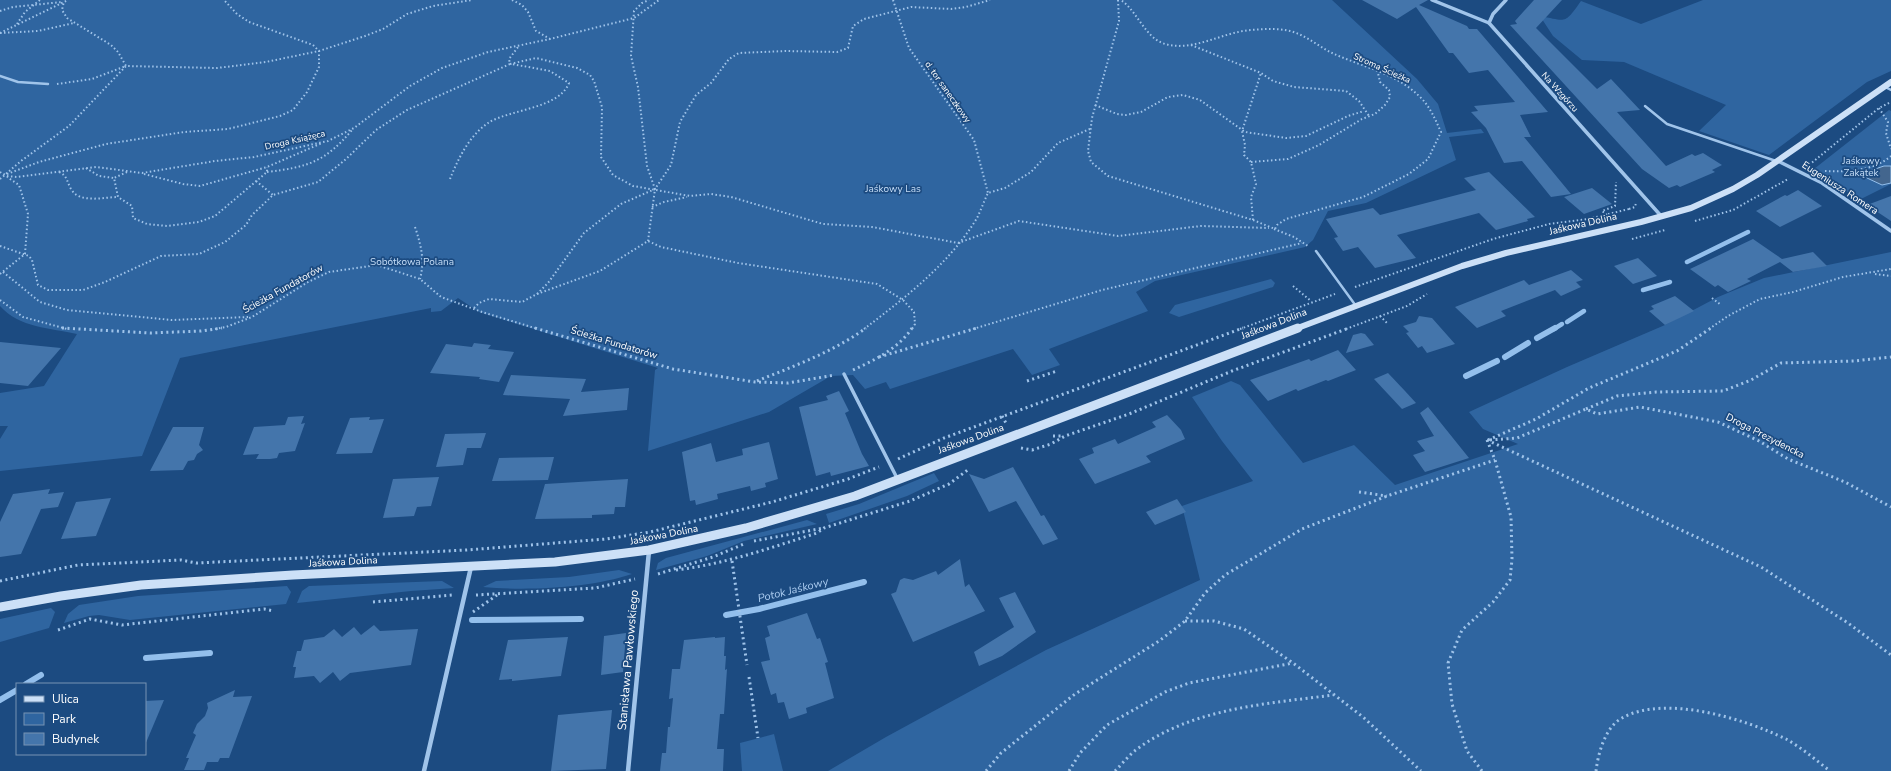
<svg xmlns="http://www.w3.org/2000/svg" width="1891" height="771" font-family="'Nunito Sans',sans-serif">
  <rect width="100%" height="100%" fill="#1c4b81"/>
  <!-- green -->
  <g fill="#2f65a0">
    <path d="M0 0H1332L1417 79 1438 104 1447 133 1481 129 1484 133 1449 137 1456 160 1366 203 1328 211 1313 240 1305 247 1155 281 1136 292 1148 311 1049 349 1060 365 1032 375 1013 349 890 389 886 382 865 389 853 375 831 376 769 412 648 451 655 370 658 368 479 312 458 298 441 311 431 312V308L180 358 142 456 0 471V439L8 426H0V393L44 386 77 334C51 328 19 328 0 306Z"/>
    <path d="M1703 0H1891V71L1867 82 1769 155 1699 131 1726 105 1624 62 1582 60 1553 36 1540 16C1567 21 1564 25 1581 1L1641 24Z"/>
    <path d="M1889 110 1891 111V184L1859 200 1814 169Z"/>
    <path d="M1891 252V771H828L886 737 1046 650 1200 580 1182 506 1253 481 1222 441 1192 397 1231 381 1240 385 1303 463 1354 445 1395 485 1518 444 1483 429 1469 412 1567 367 1665 325 1718 297 1764 278Z"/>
    <path d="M1271 279 1275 283 1273 287 1179 317 1169 313 1175 305Z"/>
    <path d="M934 473 939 481 907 496 829 523 826 514 859 504Z"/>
    <path d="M807 520 817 524 744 541 707 556 656 570 658 563 666 558Z"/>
    <path d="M619 570 632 574C591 588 527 591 483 587L496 581 569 577Z"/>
    <path d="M442 581 454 588 411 591 297 603 302 591 309 586Z"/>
    <path d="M287 586 291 592 286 604 130 620 99 615 89 616 64 623 68 614 79 605 138 596Z"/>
    <path d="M51 608 55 612 49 628 0 642V619Z"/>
    <path d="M774 734 783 771H742L740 743Z"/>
  </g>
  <!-- water -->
  <path fill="#43668e" stroke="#93bfec" d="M1884 166H1891V183L1882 185 1867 178 1866 175 1869 171Z"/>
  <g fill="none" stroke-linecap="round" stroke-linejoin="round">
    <!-- stream-far1 -->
    <g stroke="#93bfec" stroke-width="4.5">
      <path d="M1687 262 1748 232"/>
      <path d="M1643 290 1670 282"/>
      <path d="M1567 322 1584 311"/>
      <path d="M1554 329 1562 324"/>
    </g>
    <!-- stream -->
    <g stroke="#93bfec" stroke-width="6">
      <path d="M1537 338 1555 328"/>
      <path d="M1505 357 1528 343"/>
      <path d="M1466 376 1497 361"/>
      <path d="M726 615 759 609 864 582"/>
      <path d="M472 620 581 619"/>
      <path d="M146 658 210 653"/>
      <path d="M26 684 41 675"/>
      <path d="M0 700 17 690"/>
    </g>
  </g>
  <!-- building -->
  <g fill="#4475ab">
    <path d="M1362 0H1428L1419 5 1467 26 1469 29H1477L1548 112 1520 115 1531 137H1524L1571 194 1551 197 1522 161 1504 163 1486 128 1471 112 1478 111 1474 106 1515 102 1488 70 1469 73 1453 53H1449L1416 7 1397 19Z"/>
    <path d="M1534 0H1562L1536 28 1597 89 1611 79 1640 110 1617 112 1666 166 1692 154 1695 156 1703 153 1722 165 1712 170 1715 172 1680 187 1677 185 1669 188 1642 169 1510 25 1517 24 1515 21Z"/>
    <path d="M1489 172 1535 217 1527 219 1528 221 1496 230 1479 213 1397 235 1416 258 1375 268 1358 247 1343 251 1334 238 1338 237 1326 219 1373 208 1380 215 1476 190 1464 178Z"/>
    <path d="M1592 188 1612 204 1584 214 1564 197Z"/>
    <path d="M1798 190 1822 206 1780 227 1756 211 1785 195 1787 196Z"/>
    <path d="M1891 196V221L1867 205Z"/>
    <path d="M1753 239 1782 259 1813 252 1827 266 1793 272 1780 262 1747 279 1751 281 1728 292 1718 285 1715 287 1690 269Z"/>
    <path d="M1638 258 1657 276 1633 284 1614 266Z"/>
    <path d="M1571 270 1583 280 1576 282 1581 287 1561 296 1555 290 1501 311 1506 316 1477 328 1455 307 1524 280 1529 285Z"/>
    <path d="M1675 296 1694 311 1665 325 1649 311 1654 309 1651 306Z"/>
    <path d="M1419 316 1432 318 1455 344 1427 353 1422 346 1418 348 1406 333 1409 332 1403 326 1416 322Z"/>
    <path d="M1361 333 1365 334 1374 345 1346 353 1353 335Z"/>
    <path d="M0 342 61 348 28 386 0 383Z"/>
    <path d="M474 343 491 345 488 349 514 352 499 382 479 379 480 377 430 373 446 344 472 347Z"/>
    <path d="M1338 350 1356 370 1328 381 1326 380 1298 391 1296 389 1268 401 1250 380 1309 359 1311 361Z"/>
    <path d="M1388 373 1405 391 1416 403 1402 409 1374 379Z"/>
    <path d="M511 375 586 379 581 392 629 388 627 410 563 416 570 399 503 395Z"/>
    <path d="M839 391 849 411 845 413 862 454 869 466 831 476 830 472 816 476 799 407 828 400 826 396Z"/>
    <path d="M1428 407 1469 458 1425 472 1413 455 1425 451 1417 441 1434 436 1420 413Z"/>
    <path d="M1167 415 1181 430 1185 439 1146 456 1151 462 1095 484 1079 459 1094 453 1092 448 1115 439 1118 444 1156 427 1152 422Z"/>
    <path d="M304 416 301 424 305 423 295 451 279 453 277 458 270 459H256L259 454 243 455 254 427 285 425 288 417Z"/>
    <path d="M370 417 369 420 384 419 372 453 336 454 350 418Z"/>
    <path d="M173 427H204L199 445 203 450 197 454 194 460 188 461 183 470 150 471Z"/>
    <path d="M486 433 481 448H467L463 465 436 467 445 434Z"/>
    <path d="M769 442 778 479 765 483 766 487 751 491 750 486 717 494 718 499 696 505 695 500 690 501 682 452 711 443 716 462 743 455 742 449Z"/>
    <path d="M554 457 548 480 492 481 499 458Z"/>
    <path d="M1013 467 1041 516 1044 515 1058 539 1043 545 1016 501 989 512 969 474 984 479Z"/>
    <path d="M439 477 431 506 417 507 414 516 383 518 393 479Z"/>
    <path d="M628 479 625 507H615L614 514 592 515V518L535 519 545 484Z"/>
    <path d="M50 489 48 494 64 492 58 507 41 509 21 554 0 557V522L13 494Z"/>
    <path d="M111 498 96 536 61 539 76 502Z"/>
    <path d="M1177 499 1186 512 1155 525 1146 512Z"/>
    <path d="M960 559 965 587 969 584 985 611 913 642 891 594 896 592 900 580 904 578 913 580 936 571 938 575Z"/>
    <path d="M1015 592 1036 632 1002 656 979 666 974 652 1014 627 999 598Z"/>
    <path d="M807 613 817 639 820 638 828 662 825 663 834 698 806 708 807 713 789 719 784 702 778 703 776 693 771 695 761 662 770 660 765 638 770 636 767 626Z"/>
    <path d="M374 625 380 631 418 629 411 665 350 673 340 681 333 672 320 683 314 676 294 678 296 667H293L297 651H301L304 640 324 637 334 629 342 637 354 627 361 635Z"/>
    <path d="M626 633 623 672 601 675 604 636Z"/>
    <path d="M568 637 561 676 512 681V679L499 680 508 640Z"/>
    <path d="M715 637V638L725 637 724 656H726L725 670 727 669 724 714H720L717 749H724L723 771H660L662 753H666L668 727H670L673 698 669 699 672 669H680L684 640Z"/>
    <path d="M235 690 233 697 252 696 229 758H220L218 762H207L204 770H184L189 758H186L196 735 193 733 197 724 205 716 208 708 207 703Z"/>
    <path d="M164 700 145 745V701Z"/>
    <path d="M612 710 606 769 551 771 558 715Z"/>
  </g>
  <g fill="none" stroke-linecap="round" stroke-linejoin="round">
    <!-- path-far1 -->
    <g stroke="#a0c4ea" stroke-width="2" stroke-dasharray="1.5 2.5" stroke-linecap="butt">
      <path d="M512 0 522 5 528 12 536 31 550 39"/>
      <path d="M893 0 909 48 974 140 988 193"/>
      <path d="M1118 0 1119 21 1092 118 1088 151 1091 162 1108 176 1253 220 1275 229 1277 225 1286 219 1363 197 1409 174 1428 159 1441 132C1435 119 1430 106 1419 96 1396 73 1359 66 1330 52 1317 45 1305 35 1290 31 1277 28 1264 29 1251 30 1223 32 1193 52 1165 44 1145 38 1138 12 1121 0"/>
      <path d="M0 11 13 7 62 2"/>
      <path d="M17 24 25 12 40 0"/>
      <path d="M0 33 68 0"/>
      <path d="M0 33 38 31 74 23"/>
      <path d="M1191 45 1261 73 1273 81 1294 87 1346 91 1359 101 1369 116"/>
      <path d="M510 64 536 58 577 68 590 75 594 81 602 107 601 157 613 175 633 186 690 196 711 194 731 197 823 224 872 227 958 243 1019 221 1118 236 1201 226 1269 228"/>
      <path d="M57 84 92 79 126 66 118 52 111 45 67 18 62 10 64 1"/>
      <path d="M1095 105 1117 114 1126 115 1141 112 1168 97 1183 95 1200 100 1245 132 1286 138 1306 136 1348 116 1364 111"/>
      <path d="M1879 108 1888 122 1886 133 1891 149"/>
      <path d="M1251 162 1288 159 1319 145 1362 119 1375 114 1385 105 1390 97 1389 90 1380 82 1378 73"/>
      <path d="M1809 165 1879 108 1891 102"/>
      <path d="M86 168 99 176 114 178"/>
      <path d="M1825 171C1848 172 1873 171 1891 156"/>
      <path d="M0 172 7 176 17 177 96 167 142 173 215 161 254 157 328 141 354 128 410 86 442 68 488 52 550 39 634 18 659 0"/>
      <path d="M59 172C67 175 67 182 71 189 79 204 105 197 118 197"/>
      <path d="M127 172 114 178 118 197 132 206 133 218 147 224 167 226 199 222 215 216 267 172V167"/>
      <path d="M267 172C308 167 325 162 352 130"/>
      <path d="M7 174 39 162 106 144 184 132 228 129 280 116 293 110 307 92 319 67V51L313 45 249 22 237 14 224 0"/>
      <path d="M144 174 183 184 200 186 267 167 322 143"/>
      <path d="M0 179 21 161 69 126 126 66 217 68 266 62 319 51 365 36 383 29 407 14 433 6 472 0"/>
      <path d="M450 179C458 159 469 136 488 123 510 109 559 109 569 83L550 71 512 64"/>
      <path d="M256 181 273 195"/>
      <path d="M652 207 664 202 687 197"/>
      <path d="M1629 209 1635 207 1636 203"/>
      <path d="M1607 215 1602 211 1615 206 1616 182"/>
      <path d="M1253 220 1251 197 1256 184 1251 162 1244 155 1245 145 1242 131 1261 73"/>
      <path d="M1695 221 1733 210 1788 179"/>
      <path d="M415 227C421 245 425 260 420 279"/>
      <path d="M1274 229 1294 237 1308 246"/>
      <path d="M1632 239 1665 230"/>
      <path d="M648 241 655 189 647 166 638 87 631 56 634 11 642 3 649 0"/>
      <path d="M0 246 29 256 32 260 38 285 48 290H83L105 282 161 256 199 254 225 242 246 225 252 215 273 195 318 182 346 159 376 130 407 110 510 64 509 59 518 47"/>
      <path d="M3 272 40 302 67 310 172 320 248 317"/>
      <path d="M0 274 25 254 28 214 19 185 7 177"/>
      <path d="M1875 274 1891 276"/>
      <path d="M1293 286 1311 301"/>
      <path d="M1355 287 1493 239 1549 224 1588 219 1629 209"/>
      <path d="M537 294 600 271 648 241 661 247 738 263 877 284 903 300 914 312 915 324 912 329"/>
      <path d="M1712 298 1721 305"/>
      <path d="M0 300 23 317 67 329"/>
      <path d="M474 308 479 303 489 299 522 302 537 294 548 283 584 233 621 204 655 189 671 165 680 122 696 95 711 83 729 59 739 53 786 51 837 52 848 48 853 26 864 19 911 7 951 9 966 7 990 0"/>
      <path d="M1380 316 1388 324"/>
      <path d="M215 329 226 327 252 317 308 282 329 272 377 265 420 279 441 297 482 312 538 329"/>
      <path d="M864 329C905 298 950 263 977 218 981 210 984 201 988 193L1005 188 1031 172 1058 143 1092 128"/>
      <path d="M973 329 1102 290 1302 243"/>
      <path d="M1240 329 1335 294"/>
      <path d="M1346 329 1407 306 1427 294"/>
      <path d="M1709 329 1728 316 1760 299 1793 292 1843 277 1891 269"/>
    </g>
    <!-- path -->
    <g stroke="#a0c4ea" stroke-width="3" stroke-dasharray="2 3.5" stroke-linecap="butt">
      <path d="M62 328 150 333 201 331 222 328"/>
      <path d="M535 328 673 369 755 382 788 383 835 375"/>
      <path d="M879 357 977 328"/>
      <path d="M853 370C875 360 899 348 912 328"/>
      <path d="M757 381C794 366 833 352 866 328"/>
      <path d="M1027 381 1057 371"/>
      <path d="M1586 409 1617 396 1656 392 1723 391 1751 380 1781 363 1854 361 1891 357"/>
      <path d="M1002 416 1007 425"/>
      <path d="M1053 436H1064"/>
      <path d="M1487 440 1761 567 1848 623 1891 655"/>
      <path d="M1488 440 1536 419 1589 388 1677 351 1711 328"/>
      <path d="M1490 440 1517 438 1586 409 1597 414 1640 407 1718 422 1759 441 1788 459 1845 482 1891 507"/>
      <path d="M1021 448 1032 450 1051 444 1065 436 1129 414 1232 371 1349 328"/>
      <path d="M898 459 944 438 1243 328"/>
      <path d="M1359 492 1387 496"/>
      <path d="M754 541 824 528"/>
      <path d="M732 561 747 665"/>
      <path d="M676 570C725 564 770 548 817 533L824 528 910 501 949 484 969 469"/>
      <path d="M658 574 713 557 744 544"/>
      <path d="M0 581 78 565 181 560 196 563 467 550 606 539 650 532 772 502 848 479 879 467"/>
      <path d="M476 595 595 588 635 579"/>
      <path d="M373 602 453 595"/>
      <path d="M473 612 497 595"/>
      <path d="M1185 621H1214L1244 629 1293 663 1363 717 1421 771"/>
      <path d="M58 630 90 619 122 625 264 609 274 611"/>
      <path d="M749 677 758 738"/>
      <path d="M986 771 1001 753 1075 694 1159 641 1185 621 1205 593 1225 575 1302 529 1387 496 1495 460"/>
      <path d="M1069 771 1080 753 1107 725 1165 692 1189 683 1293 663"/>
      <path d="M1115 771C1122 764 1129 755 1137 749 1193 708 1266 704 1333 695"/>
      <path d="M1482 771 1467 751 1452 704 1448 663 1462 630 1493 602 1510 580 1512 559 1511 517 1495 460 1487 440"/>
      <path d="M1596 771C1598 754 1605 727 1622 718 1665 694 1745 719 1786 739 1802 748 1816 760 1830 771"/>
    </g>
    <!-- lane-far1 -->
    <g stroke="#a0c4ea" stroke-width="2.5">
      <path d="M0 76 18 82 48 84"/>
      <path d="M1885 87 1891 90"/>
      <path d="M1645 106 1667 124 1776 161"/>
      <path d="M1316 251 1356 306"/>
    </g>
    <!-- lane -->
    <path stroke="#a0c4ea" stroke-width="3.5" d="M844 374 897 478"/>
    <!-- street-far1 -->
    <g stroke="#a0c4ea" stroke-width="3.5">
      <path d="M1432 0 1489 23 1662 217"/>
      <path d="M1489 23 1493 14 1506 0"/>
      <path d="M1778 161 1822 183 1891 231"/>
    </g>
    <!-- street -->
    <g stroke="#a0c4ea" stroke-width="4.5">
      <path d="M424 771 471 567"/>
      <path d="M628 771 649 551"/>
    </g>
    <!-- secondary-far1 -->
    <path stroke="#cce0f7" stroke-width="6" d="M1295 329 1462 266 1506 253 1641 222 1691 208 1733 189 1757 175 1891 82"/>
    <!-- secondary -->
    <path stroke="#cce0f7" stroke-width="9" d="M0 607 61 596 141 585 293 575 555 562 649 550 746 528 855 496 1298 328"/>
  </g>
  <g text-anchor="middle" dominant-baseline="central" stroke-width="3.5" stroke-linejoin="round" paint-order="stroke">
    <!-- far-street labels -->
    <g font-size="9" fill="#fff" stroke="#1c4b81">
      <text transform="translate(1382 68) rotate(24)">Stroma Ścieżka</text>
      <text transform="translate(948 92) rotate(55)">d. tor saneczkowy</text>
      <text transform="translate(1560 92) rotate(48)">Na Wzgórzu</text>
      <text transform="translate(295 140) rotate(-13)">Droga Książęca</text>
    </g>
    <!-- park labels -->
    <g font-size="10" fill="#c5ddf7" stroke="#1c4b81">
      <text x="1861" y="161">Jaśkowy<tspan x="1861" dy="12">Zakątek</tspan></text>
      <text x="893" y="189">Jaśkowy Las</text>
      <text x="412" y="262">Sobótkowa Polana</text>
    </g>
    <!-- street labels -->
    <g font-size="10" fill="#fff" stroke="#1c4b81">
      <text transform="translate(1840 188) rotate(33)">Eugeniusza Romera</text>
      <text transform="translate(1583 224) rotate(-13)">Jaśkowa Dolina</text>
      <text transform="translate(283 289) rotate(-29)">Ścieżka Fundatorów</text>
      <text transform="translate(1274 324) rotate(-21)">Jaśkowa Dolina</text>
      <text transform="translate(614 343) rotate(17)">Ścieżka Fundatorów</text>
      <text transform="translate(1765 436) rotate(27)">Droga Prezydencka</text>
      <text transform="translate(971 439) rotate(-20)">Jaśkowa Dolina</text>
      <text transform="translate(664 535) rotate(-11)">Jaśkowa Dolina</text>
      <text transform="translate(343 562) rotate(-3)">Jaśkowa Dolina</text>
    </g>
    <!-- water labels -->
    <g font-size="11" font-style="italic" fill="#accdf1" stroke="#1c4b81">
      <text transform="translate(793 590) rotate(-14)">Potok Jaśkowy</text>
    </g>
    <!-- near-street labels -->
    <g font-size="12" fill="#fff" stroke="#1c4b81">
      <text transform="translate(628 660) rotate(-85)">Stanisława Pawłowskiego</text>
    </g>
  </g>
  <!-- legend -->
  <rect x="16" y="683" width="130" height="72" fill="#1c4b81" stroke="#7793b3"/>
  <rect x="24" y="696" width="20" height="6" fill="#cce0f7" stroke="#7793b3"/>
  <text x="52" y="703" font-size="12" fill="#ffffff">Ulica</text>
  <rect x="24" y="713" width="20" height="12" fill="#2f65a0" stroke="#7793b3"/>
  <text x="52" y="723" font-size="12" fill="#ffffff">Park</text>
  <rect x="24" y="733" width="20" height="12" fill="#4475ab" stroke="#7793b3"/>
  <text x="52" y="743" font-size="12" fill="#ffffff">Budynek</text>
</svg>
